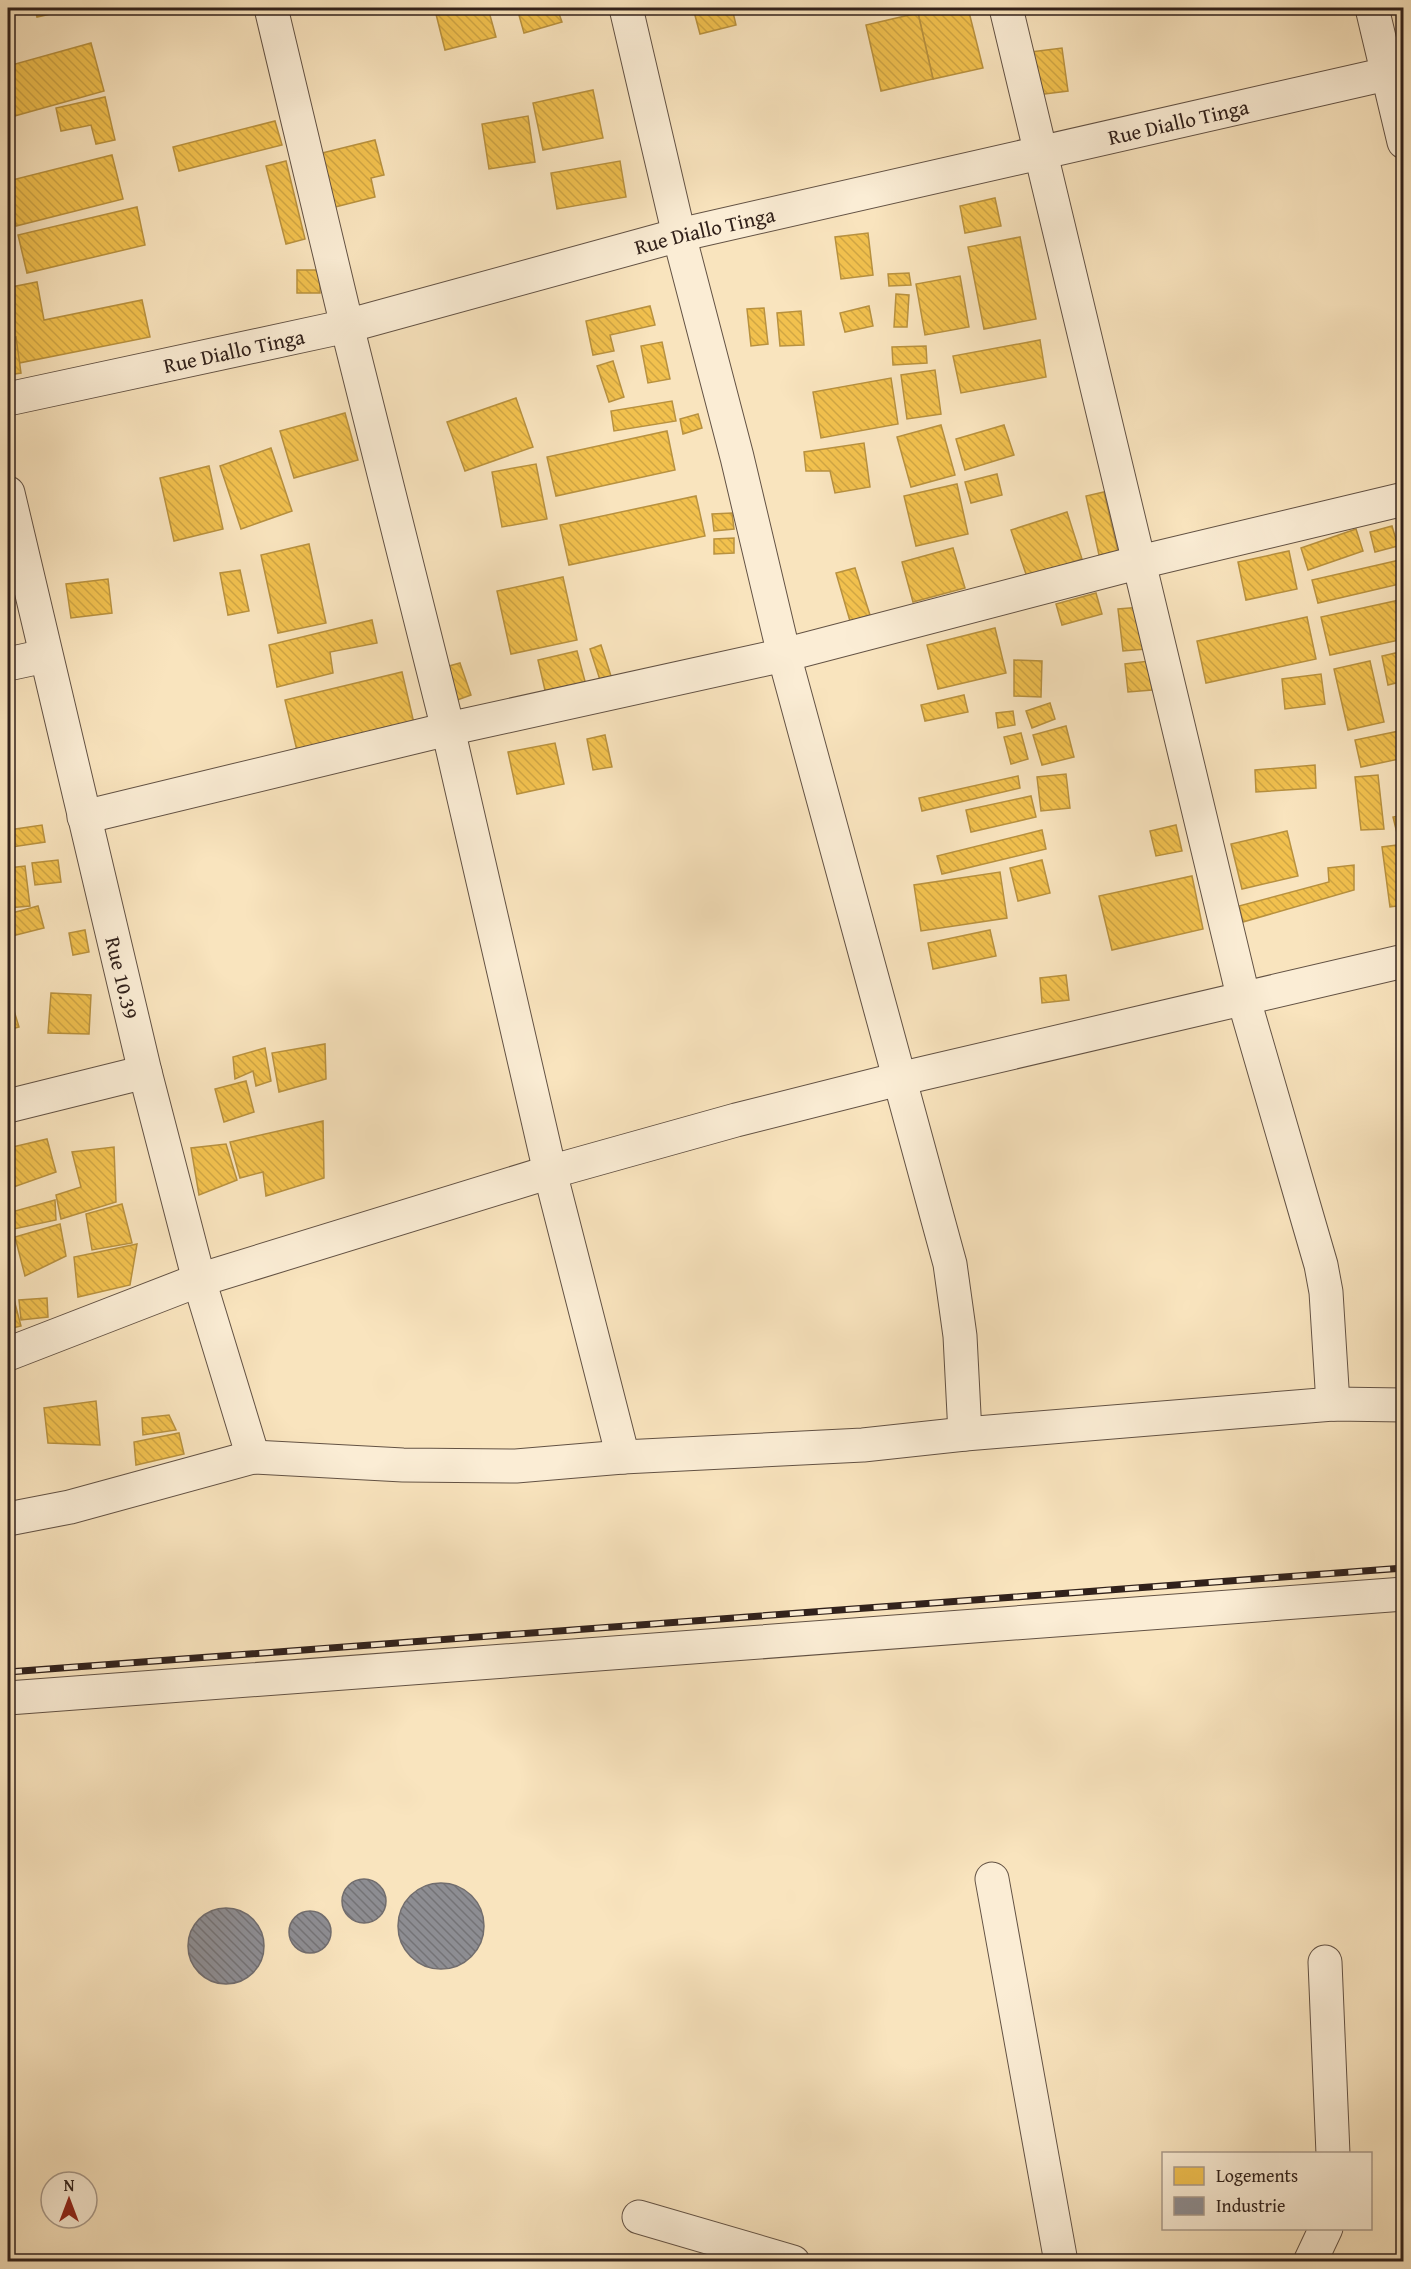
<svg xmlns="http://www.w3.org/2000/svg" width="1411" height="2269" font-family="'Gentium Book Plus',serif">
  <defs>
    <pattern id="homes-back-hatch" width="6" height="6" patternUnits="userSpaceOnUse" patternTransform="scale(1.5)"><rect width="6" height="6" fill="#f2c14e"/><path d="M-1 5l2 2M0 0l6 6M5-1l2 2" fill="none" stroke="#d0a644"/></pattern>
    <pattern id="industry-back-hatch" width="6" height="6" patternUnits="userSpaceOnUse" patternTransform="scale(1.5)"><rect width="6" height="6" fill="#8d8d92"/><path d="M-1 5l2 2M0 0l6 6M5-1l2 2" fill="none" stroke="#747376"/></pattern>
  </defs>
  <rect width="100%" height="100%" fill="#f9e4be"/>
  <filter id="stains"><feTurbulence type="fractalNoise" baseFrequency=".00333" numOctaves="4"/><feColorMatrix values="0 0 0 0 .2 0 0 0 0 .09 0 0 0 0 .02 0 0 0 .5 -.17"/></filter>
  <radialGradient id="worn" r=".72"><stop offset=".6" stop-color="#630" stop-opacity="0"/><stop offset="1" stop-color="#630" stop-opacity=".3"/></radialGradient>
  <!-- homes -->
  <g fill="url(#homes-back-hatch)" stroke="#b8913f" stroke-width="1.5">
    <path d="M35 8H77L37 17Z"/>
    <path d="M447 8H488L496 37 445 50 435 10Z"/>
    <path d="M517 8H557L562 22 524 33Z"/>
    <path d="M693 8H732L736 25 700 34Z"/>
    <path d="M944 8H968L983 68 933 79 918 13Z"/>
    <path d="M918 13 933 79 881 91 866 25Z"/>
    <path d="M91 43 104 91 11 117 8 103V66Z"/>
    <path d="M1062 48 1068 91 1029 96 1023 53Z"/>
    <path d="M593 90 603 138 543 150 533 103Z"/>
    <path d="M105 97 115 140 96 144 91 125 61 131 56 108Z"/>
    <path d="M528 116 535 162 489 169 482 124Z"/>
    <path d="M275 121 282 145 179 171 173 147Z"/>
    <path d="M375 140 384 175 371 178 375 197 331 208 318 154Z"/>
    <path d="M112 155 123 199 16 226 8 194V181Z"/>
    <path d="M286 161 305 239 286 244 266 166Z"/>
    <path d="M620 161 626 197 557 209 551 173Z"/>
    <path d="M995 198 1001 226 965 233 960 206Z"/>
    <path d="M137 207 145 245 27 273 18 235Z"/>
    <path d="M868 233 873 275 841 279 835 237Z"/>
    <path d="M1020 237 1036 319 984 329 968 247Z"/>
    <path d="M8 270 11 287 37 282 44 320 142 300 150 337 19 363 8 310Z"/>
    <rect x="297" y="270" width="23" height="23"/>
    <path d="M909 273 911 285 889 286 888 274Z"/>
    <path d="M960 276 969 327 925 335 916 284Z"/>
    <path d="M896 294 909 295 907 327H894Z"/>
    <path d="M650 306 655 325 610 335 614 351 593 355 586 321Z"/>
    <path d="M869 306 873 326 845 332 840 313Z"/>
    <path d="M764 308 768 344 751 346 747 309Z"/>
    <path d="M801 311 804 345 780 346 777 313Z"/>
    <path d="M16 337 21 373 8 375V339Z"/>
    <path d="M1040 340 1046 377 961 393 953 356Z"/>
    <path d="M662 342 670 379 648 383 641 346Z"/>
    <path d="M926 346 927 363 893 365 892 347Z"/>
    <path d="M613 361 624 397 609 402 597 366Z"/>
    <path d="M935 370 941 414 907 419 901 375Z"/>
    <path d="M891 378 898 424 821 438 813 392Z"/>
    <path d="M516 398 533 447 465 471 447 422Z"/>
    <path d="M672 401 676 421 614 431 611 411Z"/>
    <path d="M345 413 358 460 294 478 280 431Z"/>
    <path d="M698 414 702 428 683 434 680 419Z"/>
    <path d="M941 425 955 475 911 487 897 437Z"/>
    <path d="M1004 425 1014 455 965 470 956 439Z"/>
    <path d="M667 431 675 470 556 496 547 457Z"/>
    <path d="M864 443 870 487 835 493 830 471H806L804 452Z"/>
    <path d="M271 448 292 511 241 529 220 466Z"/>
    <path d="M536 464 547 519 502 527 492 472Z"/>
    <path d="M209 466 223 529 174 541 160 478Z"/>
    <path d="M997 474 1002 495 971 503 965 482Z"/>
    <path d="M957 484 968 534 916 546 904 496Z"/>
    <path d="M1104 492 1118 551 1099 555 1086 496Z"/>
    <path d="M696 496 705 536 569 565 560 525Z"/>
    <path d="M1067 512 1082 559 1027 577 1011 530Z"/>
    <path d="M732 513 734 529 714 531 712 514Z"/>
    <path d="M1392 526 1398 546 1375 552 1370 532Z"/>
    <path d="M1356 529 1363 551 1308 570 1301 548Z"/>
    <path d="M734 538V553L714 554V539Z"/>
    <path d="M309 544 326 623 278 633 261 555Z"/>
    <path d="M953 548 965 588 913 602 902 562Z"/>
    <path d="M1289 551 1297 589 1246 600 1238 562Z"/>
    <path d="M1404 559V583L1318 603 1312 580Z"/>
    <path d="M855 568 870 615 850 621 836 573Z"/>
    <path d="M240 570 249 611 228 615 220 573Z"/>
    <path d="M563 577 577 640 511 654 497 591Z"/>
    <path d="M108 579 112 613 71 618 66 584Z"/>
    <path d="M1096 593 1102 614 1062 625 1056 604Z"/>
    <path d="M1404 599V639L1330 655 1321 617Z"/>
    <path d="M1141 607 1146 649 1123 651 1118 609Z"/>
    <path d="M1307 617 1316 659 1206 683 1197 641Z"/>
    <path d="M372 620 377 643 330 652 333 673 277 687 269 645Z"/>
    <path d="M995 628 1006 673 938 689 927 645Z"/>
    <path d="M601 645 612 679 601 683 590 649Z"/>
    <path d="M577 651 587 689 547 699 538 660Z"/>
    <path d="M1400 652 1404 668V681L1388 685 1382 656Z"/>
    <path d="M1014 660 1042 661 1041 697 1014 696Z"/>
    <path d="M1149 661 1152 690 1128 692 1125 664Z"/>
    <path d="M1370 661 1384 722 1348 730 1334 669Z"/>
    <path d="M460 663 471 695 449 703 438 669Z"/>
    <path d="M402 672 416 732 299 759 285 700Z"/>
    <path d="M1321 674 1325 704 1285 709 1282 679Z"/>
    <path d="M964 695 968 712 925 721 921 705Z"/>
    <path d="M1050 703 1055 719 1032 728 1026 711Z"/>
    <path d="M1013 711 1015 725 998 728 996 713Z"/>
    <path d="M1066 726 1074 757 1042 765 1033 735Z"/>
    <path d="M1404 730V758L1361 767 1355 740Z"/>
    <path d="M1021 733 1028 759 1011 764 1004 737Z"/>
    <path d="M605 735 612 767 593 770 587 739Z"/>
    <path d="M555 743 564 784 517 794 508 752Z"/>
    <path d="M1315 765 1316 788 1256 792 1255 770Z"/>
    <path d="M1404 768V798L1397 769Z"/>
    <path d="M1066 774 1070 808 1041 811 1037 777Z"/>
    <path d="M1378 775 1384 829 1361 830 1355 777Z"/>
    <path d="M1018 776 1020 788 922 811 919 798Z"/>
    <path d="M8 793 14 814 8 816Z"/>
    <path d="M1031 796 1036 817 971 832 966 810Z"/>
    <path d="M1404 815V831L1397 833 1393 817Z"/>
    <path d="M42 825 45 842 12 847 9 830Z"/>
    <path d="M1176 825 1182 851 1156 856 1150 831Z"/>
    <path d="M1042 830 1046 849 942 874 937 856Z"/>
    <path d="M1287 831 1298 876 1242 889 1231 844Z"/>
    <path d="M1404 844V905L1390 907 1382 847Z"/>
    <path d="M58 860 61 882 35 885 32 863Z"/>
    <path d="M1042 860 1050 893 1018 901 1010 868Z"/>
    <path d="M1354 865V890L1243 922 1239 906 1329 882 1328 868Z"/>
    <path d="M25 866 30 906 8 908V868Z"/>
    <path d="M1000 872 1007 918 921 931 914 885Z"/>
    <path d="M1192 876 1203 929 1112 950 1099 896Z"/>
    <path d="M38 906 44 928 8 937V914Z"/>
    <path d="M85 930 89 952 73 955 69 933Z"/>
    <path d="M990 930 996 956 933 969 928 943Z"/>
    <path d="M1066 975 1069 1000 1042 1003 1040 978Z"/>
    <path d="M51 993 91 995 89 1034 48 1033Z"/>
    <path d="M11 1001 19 1027 8 1030V1002Z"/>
    <path d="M325 1044 326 1079 279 1092 272 1053Z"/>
    <path d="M265 1048 271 1081 256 1086 253 1071 235 1079 233 1057Z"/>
    <path d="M246 1081 254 1112 224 1122 215 1089Z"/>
    <path d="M323 1121 324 1178 266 1196 263 1172 240 1178 230 1142Z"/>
    <path d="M47 1139 56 1172 8 1189V1148Z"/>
    <path d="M226 1144 237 1180 199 1195 191 1148Z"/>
    <path d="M114 1147 116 1202 61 1219 56 1195 81 1187 72 1152Z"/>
    <path d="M55 1200 56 1220 14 1229 8 1217V1213Z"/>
    <path d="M122 1204 132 1243 92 1250 86 1214Z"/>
    <path d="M60 1224 66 1256 25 1276 15 1237Z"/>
    <path d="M137 1244 130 1285 78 1297 74 1257Z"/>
    <path d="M8 1261 13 1280 8 1282Z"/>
    <path d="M13 1296 21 1326 8 1329V1298Z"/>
    <path d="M47 1298 48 1317 21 1320 19 1300Z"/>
    <path d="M96 1401 100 1445 48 1443 44 1408Z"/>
    <path d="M169 1415 176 1430 143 1435 142 1418Z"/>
    <path d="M179 1433 184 1454 136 1465 134 1442Z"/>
  </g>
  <!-- industry -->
  <g fill="url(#industry-back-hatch)" stroke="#716d6e" stroke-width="1.5">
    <circle cx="364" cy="1901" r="22"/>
    <circle cx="441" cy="1926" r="43"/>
    <circle cx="226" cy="1946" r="38"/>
    <circle cx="310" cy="1932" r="21"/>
  </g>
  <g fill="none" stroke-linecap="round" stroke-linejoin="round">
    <!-- minor casing -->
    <g stroke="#635244" stroke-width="35">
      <g id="minor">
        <path d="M271 8 347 326 448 729 550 1172 623 1457"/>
        <path d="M626 8 679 235 737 457 784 655 950 1264 960 1336 965 1434"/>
        <path d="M1006 8 1244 1000 1321 1265 1326 1292 1333 1404"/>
        <path d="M1372 8 1404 142"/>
        <path id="s1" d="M8 399 347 326 679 235 1404 70"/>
        <path id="s2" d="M8 493 145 1072 199 1280 253 1457"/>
        <path d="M8 664 45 656"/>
        <path d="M84 817 448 729 784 655 1140 562 1404 499"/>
        <path d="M8 1106 145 1072"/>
        <path d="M8 1354 199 1280 550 1172 736 1120 899 1079 1404 961"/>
        <path d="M8 1519 70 1507 253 1457 403 1465 516 1466 623 1457 863 1445 965 1434 1333 1404 1404 1405"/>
        <path d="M8 1698 1404 1594"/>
        <path d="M992 1879 1061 2262"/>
        <path d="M1325 1962 1333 2154"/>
        <path d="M639 2217 793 2262"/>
        <path d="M1310 2262 1326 2228"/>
      </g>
    </g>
    <!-- minor -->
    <use href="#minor" stroke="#fbedd5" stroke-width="33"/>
    <!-- rail casing -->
    <g stroke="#31211b" stroke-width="7">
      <path id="rail" d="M8 1672 1404 1568"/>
    </g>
    <!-- rail -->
    <use href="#rail" stroke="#fbedd5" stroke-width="4.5" stroke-dasharray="14" stroke-linecap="butt"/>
  </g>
  <g text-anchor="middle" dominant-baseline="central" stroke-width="6" stroke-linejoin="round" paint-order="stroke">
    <!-- street labels -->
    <g font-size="21" fill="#31211b" stroke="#fbedd5">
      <text stroke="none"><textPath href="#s1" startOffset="1203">Rue Diallo Tinga</textPath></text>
      <text stroke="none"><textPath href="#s1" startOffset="717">Rue Diallo Tinga</textPath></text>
      <text stroke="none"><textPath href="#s1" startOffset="231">Rue Diallo Tinga</textPath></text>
      <text stroke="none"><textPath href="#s2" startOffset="498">Rue 10.39</textPath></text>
    </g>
  </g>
  <!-- margin -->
  <rect width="1411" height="2269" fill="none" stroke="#f9e4be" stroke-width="30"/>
  <rect x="9" y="9" width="1393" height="2251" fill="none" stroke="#31211b" stroke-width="3"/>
  <rect x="15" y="15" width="1381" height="2239" fill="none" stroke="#31211b" stroke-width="1.5"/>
  <!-- legend -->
  <rect x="1162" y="2152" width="210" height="78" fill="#fbedd5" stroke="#aa9b8b" stroke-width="1.5"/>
  <rect x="1174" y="2167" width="30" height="18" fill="#f2c14e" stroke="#aa9b8b" stroke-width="1.5"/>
  <text x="1216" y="2182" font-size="18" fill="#31211b">Logements</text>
  <rect x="1174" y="2197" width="30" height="18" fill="#8d8d92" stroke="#aa9b8b" stroke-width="1.5"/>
  <text x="1216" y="2212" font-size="18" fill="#31211b">Industrie</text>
  <!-- north arrow -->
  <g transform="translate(69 2200)"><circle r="28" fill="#fbedd5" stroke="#aa9b8b" stroke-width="1.5"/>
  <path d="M0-4.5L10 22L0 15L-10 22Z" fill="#8f2418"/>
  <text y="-9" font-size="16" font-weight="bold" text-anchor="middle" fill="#31211b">N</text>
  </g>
  <rect width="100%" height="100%" filter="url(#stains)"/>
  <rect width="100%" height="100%" fill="url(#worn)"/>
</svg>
